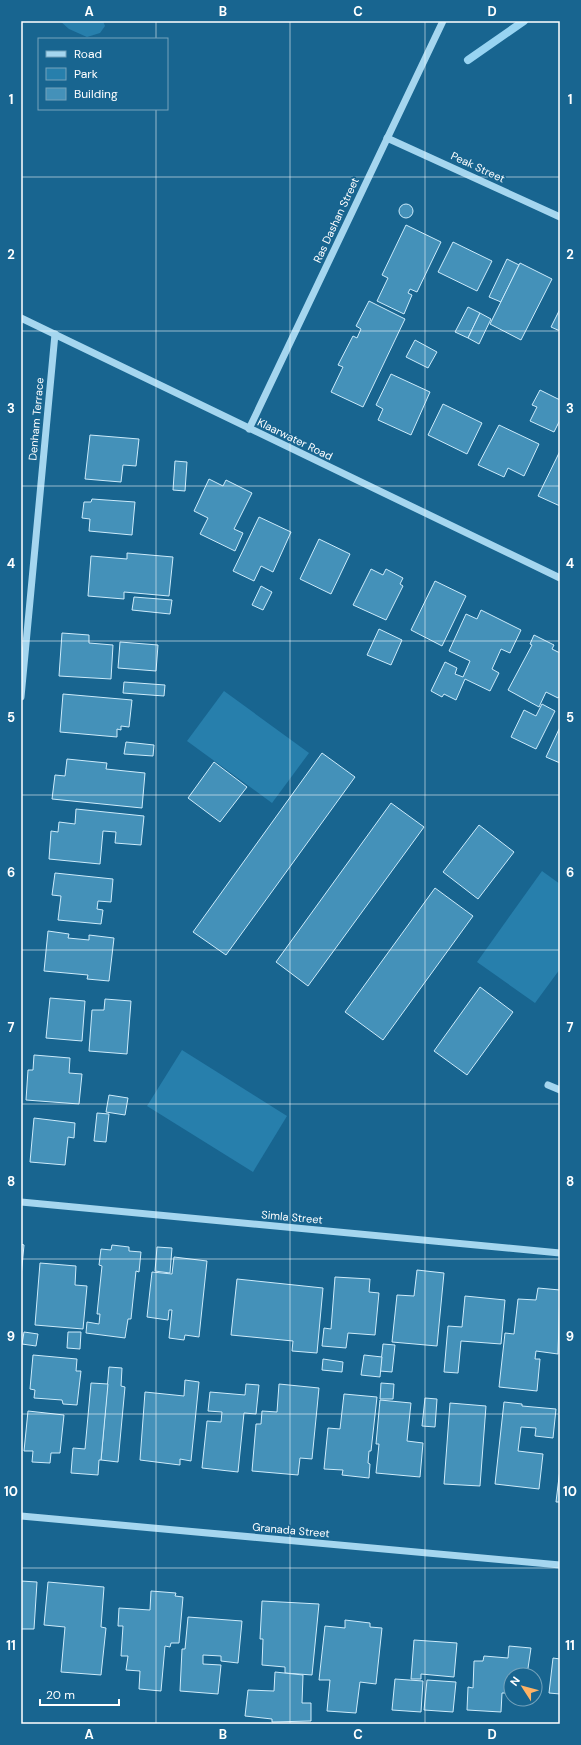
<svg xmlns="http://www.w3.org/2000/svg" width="581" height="1745" font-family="'DM Sans',sans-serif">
  <rect width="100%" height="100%" fill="#186590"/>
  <!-- green -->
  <g fill="#277fac">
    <path d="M60 21H103L105 26 100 33 87 37 69 29Z"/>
    <path d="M224 691 309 753 272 803 187 741Z"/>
    <path d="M542 871 560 884V969L535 1003 477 962Z"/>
    <path d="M182 1050 287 1116 253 1172 147 1106Z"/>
  </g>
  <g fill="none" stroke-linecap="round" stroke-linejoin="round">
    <!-- stream -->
    <path stroke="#98d4f2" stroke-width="8" d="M468 60 524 21"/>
  </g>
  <!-- building -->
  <g fill="#4491b9" stroke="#ccebfb">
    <circle cx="406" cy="211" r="7"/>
    <path d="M406 225 441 242 417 292 410 289 408 293 412 295 404 314 377 301 388 278 382 275Z"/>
    <path d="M453 242 492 261 477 291 438 272Z"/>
    <path d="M507 259 519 265 501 302 489 297Z"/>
    <path d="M520 263 552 279 521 340 490 324Z"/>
    <path d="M369 301 405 319 363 407 331 392 343 367 338 365 353 336 357 338 361 329 356 326Z"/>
    <path d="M468 307 480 313 468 338 455 332Z"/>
    <path d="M560 309V331L551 327Z"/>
    <path d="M480 313 491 319 479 344 468 338Z"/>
    <path d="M415 340 437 352 428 368 406 357Z"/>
    <path d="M391 374 430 392 411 435 378 420 383 409 376 405Z"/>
    <path d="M540 390 560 400V420L554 432 530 421 537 407 532 405Z"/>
    <path d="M443 404 482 423 467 454 428 435Z"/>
    <path d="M499 425 539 444 524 476 508 468 504 477 478 465Z"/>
    <path d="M90 435 139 439 136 466 123 465 121 482 85 479Z"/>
    <path d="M560 451V506L538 496Z"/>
    <path d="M175 461 187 462 185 491 173 490Z"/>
    <path d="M209 479 223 486 226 480 252 493 234 529 243 533 235 551 200 534 208 518 194 511Z"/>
    <path d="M92 499 135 502 132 535 89 531 90 519 82 518 84 502H91Z"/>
    <path d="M259 517 291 532 273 572 261 566 254 581 233 571Z"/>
    <path d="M319 539 350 554 331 594 300 579Z"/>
    <path d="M127 553 173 557 169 596 124 592V599L88 596 91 556 127 559Z"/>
    <path d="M371 569 383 575 386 569 403 578 400 584 403 586 386 620 353 605Z"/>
    <path d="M435 581 466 596 442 646 411 630Z"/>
    <path d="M261 586 272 592 263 610 252 605Z"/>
    <path d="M134 597 172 600 170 614 132 610Z"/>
    <path d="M481 610 521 630 510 653 501 649 492 669 499 673 490 691 465 679 456 700 444 694 442 697 431 691 445 662 457 668 455 674 463 677 470 661 449 651 466 614 477 619Z"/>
    <path d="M379 629 402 640 391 665 367 655Z"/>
    <path d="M62 633 89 635V643L113 645 111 679 59 676Z"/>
    <path d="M534 635 554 645 552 649 560 653V695L558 698 546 692 539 707 508 690 532 645 530 644Z"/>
    <path d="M120 642 158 645 156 671 118 668Z"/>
    <path d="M124 682 165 685 164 696 123 693Z"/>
    <path d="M63 694 132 700 129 727 121 726V730L117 729V737L60 732Z"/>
    <path d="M542 704 555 711 536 749 511 737 524 710 536 716Z"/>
    <path d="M560 727V763L546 757Z"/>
    <path d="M126 742 154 745 153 756 124 754Z"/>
    <path d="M322 753 355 777 226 955 193 932Z"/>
    <path d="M67 759 107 763 106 769 145 773 142 808 52 799 55 775 65 776Z"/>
    <path d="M214 762 247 787 220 822 188 798Z"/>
    <path d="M391 803 424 827 308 986 276 962Z"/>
    <path d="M76 809 144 816 141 845 115 843 116 832 103 831 100 864 49 859 51 831 58 832 59 822 75 824Z"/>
    <path d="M479 825 514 852 478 899 443 872Z"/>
    <path d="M55 873 113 879 111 902 98 901 97 909 103 910 101 924 58 920 61 896 52 895Z"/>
    <path d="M435 888 473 916 383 1040 345 1012Z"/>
    <path d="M48 931 69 934 68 938 89 940V935L114 938 109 981 87 979 88 975 44 971Z"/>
    <path d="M480 987 513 1012 467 1075 434 1051Z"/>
    <path d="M50 998 85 1001 82 1041 46 1038Z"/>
    <path d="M105 999 131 1001 127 1054 89 1051 92 1010H104Z"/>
    <path d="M34 1055 70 1058 69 1073 82 1074 79 1104 26 1100 28 1070H33Z"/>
    <path d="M109 1095 128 1098 125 1115 106 1112Z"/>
    <path d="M97 1113 109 1114 106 1142 94 1141Z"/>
    <path d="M34 1118 75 1123 74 1138 68 1137 65 1165 30 1162Z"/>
    <path d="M21 1244 24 1245 21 1277Z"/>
    <path d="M112 1245 129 1247V1251L141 1252 139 1272 136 1271 131 1319H128L125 1338 86 1333 87 1322 99 1324 100 1314H97L102 1266 99 1265 101 1249 111 1250Z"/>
    <path d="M157 1247 172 1248 170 1273 155 1271Z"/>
    <path d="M174 1257 207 1261 199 1337 185 1335 184 1340 169 1338 172 1310H169L168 1320 147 1317 152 1272 172 1274Z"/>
    <path d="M40 1263 76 1266 75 1285 87 1286 83 1329 35 1325Z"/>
    <path d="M417 1270 444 1273 437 1346 392 1342 397 1295 414 1296Z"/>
    <path d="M335 1277 370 1279 369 1292 379 1293 375 1335 348 1333 346 1348 322 1346 324 1328 331 1329Z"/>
    <path d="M237 1279 323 1288 317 1353 292 1351 293 1341 231 1335Z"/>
    <path d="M538 1288 560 1290 558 1354 536 1351 535 1359H540L537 1391 499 1387 505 1333 514 1334 518 1299 536 1300Z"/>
    <path d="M465 1296 505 1300 501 1344 461 1341 458 1373 444 1372 448 1326 462 1327Z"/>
    <path d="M24 1332 38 1334 36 1346 22 1344Z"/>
    <path d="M68 1332H81L80 1349 67 1348Z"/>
    <path d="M383 1344 395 1345 392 1372 380 1371Z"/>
    <path d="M33 1355 77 1359 76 1371H81L77 1405 63 1404 62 1400 34 1398 35 1390 30 1389Z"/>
    <path d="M364 1355 382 1357 380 1377 361 1375Z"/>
    <path d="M323 1359 343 1362 342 1372 322 1370Z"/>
    <path d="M109 1367 122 1368 121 1386 125 1387 118 1462 101 1460Z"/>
    <path d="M185 1380 199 1382 191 1461 180 1459V1465L140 1460 145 1392 184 1396Z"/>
    <path d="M91 1383 108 1384 101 1460H99L98 1475 71 1473 73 1448 85 1449Z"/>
    <path d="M381 1383 394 1384 393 1399H380Z"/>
    <path d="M246 1384 259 1385 256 1414 244 1413 238 1472 202 1468 207 1421 221 1422 222 1412 208 1411 210 1392 245 1395Z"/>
    <path d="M279 1384 319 1388 312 1459 300 1458 298 1475 252 1471 256 1424H261L262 1411 277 1412Z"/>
    <path d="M344 1394 377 1397 371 1451H369L368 1463 370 1464 369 1478 342 1475 343 1470 324 1469 328 1428 340 1429Z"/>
    <path d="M425 1398 437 1399 435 1427 422 1426Z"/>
    <path d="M380 1400 411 1403 407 1441 423 1443 420 1477 376 1473 379 1444H376Z"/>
    <path d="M504 1402 522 1404V1406L556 1409 553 1438 535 1436 536 1428 521 1427 518 1451 543 1454 539 1489 495 1484Z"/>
    <path d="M450 1403 486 1406 480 1486 444 1484Z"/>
    <path d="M28 1411 64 1415 60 1453H51L50 1463 32 1462 33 1451H24Z"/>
    <path d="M560 1469V1502H556Z"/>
    <path d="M21 1581 37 1582 34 1629H21Z"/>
    <path d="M48 1582 104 1587 101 1627 106 1628 101 1675 61 1672 65 1627 44 1625Z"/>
    <path d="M151 1591 176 1593 175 1596 183 1597 179 1643H171L170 1647 165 1646 161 1691 139 1689 140 1671 126 1670 128 1656H121L123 1626H118L119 1608 150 1610Z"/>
    <path d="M262 1601 319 1604 312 1675 285 1673V1667L262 1665 263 1639H260Z"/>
    <path d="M188 1617 242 1621 238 1663 221 1661V1656L203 1655V1664L221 1665 218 1694 180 1691 182 1649H185Z"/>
    <path d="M345 1620 370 1623V1627L382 1628 376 1684 360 1682 356 1713 327 1711 330 1680H319L325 1626 345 1628Z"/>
    <path d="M414 1640 457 1643 454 1677 421 1674V1679H411Z"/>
    <path d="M509 1646 531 1648 527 1675H511V1693H502L501 1712 467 1710 468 1687 473 1688 474 1661H483L484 1656 508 1658Z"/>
    <path d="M553 1658 560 1659V1694L549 1693Z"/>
    <path d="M275 1672 303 1675 302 1703H311V1721L272 1722V1719L245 1716 248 1690 274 1691Z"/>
    <path d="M395 1679 423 1681 421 1712 392 1710Z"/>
    <path d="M427 1680 456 1682 453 1712 424 1710Z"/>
  </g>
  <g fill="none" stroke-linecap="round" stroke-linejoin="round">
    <!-- minor -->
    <g stroke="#a5d6ef" stroke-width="7">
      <path d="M387 138 560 217"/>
      <path d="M21 318 560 578"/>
      <path d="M249 429 443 21"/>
      <path d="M21 697 55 334"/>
      <path d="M548 1085 560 1090"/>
      <path d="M21 1202 560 1253"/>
      <path d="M21 1516 560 1565"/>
    </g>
  </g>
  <!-- grid -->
  <path fill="none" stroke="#fff" stroke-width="1" stroke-opacity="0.55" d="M156 21V39M290 21V1724M425 21V1724M156 109V1724M21 177H560M21 331H560M21 486H560M21 641H560M21 795H560M21 950H560M21 1104H560M21 1259H560M21 1414H560M21 1568H560"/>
  <g text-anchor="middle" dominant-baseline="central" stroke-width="3" stroke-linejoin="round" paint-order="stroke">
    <!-- street labels -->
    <g font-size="11" fill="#fff" stroke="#186590">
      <text transform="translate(478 167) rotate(25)">Peak Street</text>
      <text transform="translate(336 220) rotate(-65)">Ras Dashan Street</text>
      <text transform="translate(36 419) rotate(-85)">Denham Terrace</text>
      <text transform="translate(295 439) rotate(26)">Klaarwater Road</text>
      <text transform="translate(292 1217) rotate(5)">Simla Street</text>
      <text transform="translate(291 1530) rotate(5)">Granada Street</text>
    </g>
  </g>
  <!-- border -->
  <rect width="581" height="1745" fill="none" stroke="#186590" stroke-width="44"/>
  <!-- legend -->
  <rect x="38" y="38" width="130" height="72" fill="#186590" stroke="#74a3bc"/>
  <rect x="46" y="51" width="20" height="6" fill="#a5d6ef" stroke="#74a3bc"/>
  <text x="74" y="58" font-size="12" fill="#ffffff">Road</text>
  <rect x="46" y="68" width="20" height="12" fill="#277fac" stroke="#74a3bc"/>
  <text x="74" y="78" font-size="12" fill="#ffffff">Park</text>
  <rect x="46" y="88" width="20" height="12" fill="#4491b9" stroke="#74a3bc"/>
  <text x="74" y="98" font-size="12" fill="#ffffff">Building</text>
  <!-- north arrow -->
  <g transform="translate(523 1687) rotate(306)"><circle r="19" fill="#186590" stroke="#74a3bc"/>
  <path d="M0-3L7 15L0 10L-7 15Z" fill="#ffb264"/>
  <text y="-6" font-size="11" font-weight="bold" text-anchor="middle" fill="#ffffff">N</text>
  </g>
  <!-- scale -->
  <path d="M40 1699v6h79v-6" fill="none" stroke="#ffffff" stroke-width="2"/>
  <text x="46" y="1699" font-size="12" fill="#ffffff" stroke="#186590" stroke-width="3" paint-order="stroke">20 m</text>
  <rect x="22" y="22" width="537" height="1701" fill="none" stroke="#fff" stroke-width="1.5"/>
  <g font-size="13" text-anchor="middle" font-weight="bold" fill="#fff">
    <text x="89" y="16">A</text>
    <text x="223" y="16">B</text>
    <text x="358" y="16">C</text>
    <text x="492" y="16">D</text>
    <text x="11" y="104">1</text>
    <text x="570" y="104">1</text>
    <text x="11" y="259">2</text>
    <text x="570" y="259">2</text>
    <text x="11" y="413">3</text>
    <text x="570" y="413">3</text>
    <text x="11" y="568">4</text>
    <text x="570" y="568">4</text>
    <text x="11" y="722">5</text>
    <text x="570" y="722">5</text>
    <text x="11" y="877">6</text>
    <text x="570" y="877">6</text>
    <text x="11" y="1032">7</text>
    <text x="570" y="1032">7</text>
    <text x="11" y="1186">8</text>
    <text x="570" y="1186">8</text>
    <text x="11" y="1341">9</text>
    <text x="570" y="1341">9</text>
    <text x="11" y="1496">10</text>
    <text x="570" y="1496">10</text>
    <text x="11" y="1650">11</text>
    <text x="570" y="1650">11</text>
    <text x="89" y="1739">A</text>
    <text x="223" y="1739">B</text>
    <text x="358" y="1739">C</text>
    <text x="492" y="1739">D</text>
  </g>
</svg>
